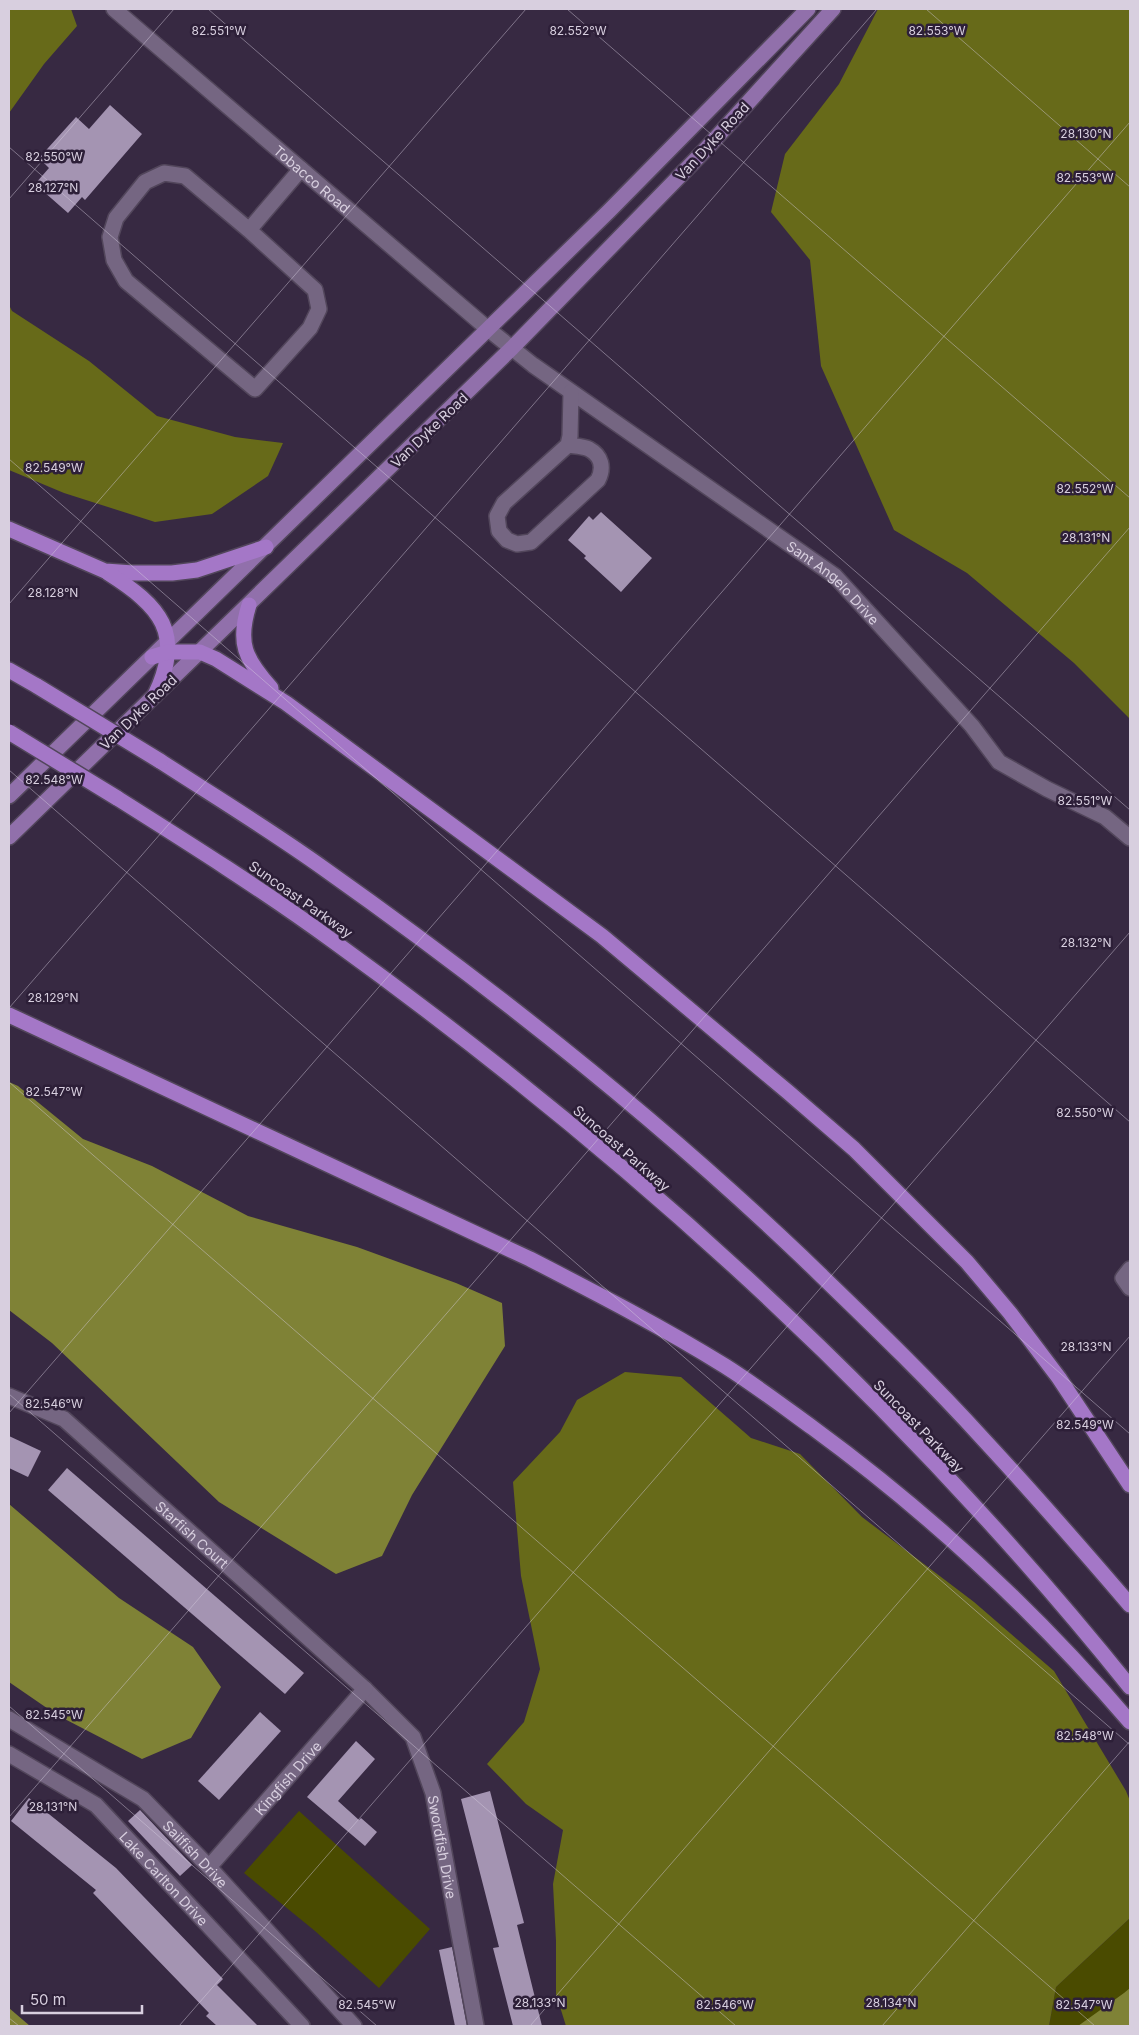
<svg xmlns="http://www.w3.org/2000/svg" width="1139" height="2035" font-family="Inter,sans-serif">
  <rect width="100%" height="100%" fill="#372942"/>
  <!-- green -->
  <g fill="#4a4b00">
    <path d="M299 1811 430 1929 379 1988 315 1931 244 1873Z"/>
    <path d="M1130 1918V2026H1049L1056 1987Z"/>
  </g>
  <!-- forest -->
  <g fill="#676a19">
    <path d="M9 9H71L77 26 44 64 9 113Z"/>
    <path d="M878 9H1130V719L1074 663 967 573 894 530 821 366 810 260 771 212 785 154 839 84Z"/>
    <path d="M9 305 12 311 89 361 157 416 235 437 283 443 268 476 212 514 155 522 64 493 9 470Z"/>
    <path d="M625 1372 681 1377 751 1438 800 1454 862 1517 974 1602 1054 1671 1126 1791 1130 1801V1918L1056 1987 1049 2026H566L556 1994V1941L553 1884 563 1830 526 1804 487 1764 524 1722 540 1669 521 1576 513 1482 560 1432 577 1400Z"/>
  </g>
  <!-- water -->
  <g fill="#7f8236">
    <path d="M9 1082 18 1086 83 1139 152 1166 248 1216 357 1247 456 1283 502 1303 505 1346 412 1495 382 1556 336 1574 219 1502 52 1343 9 1310Z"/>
    <path d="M9 1504 119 1598 193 1647 221 1687 191 1738 142 1759 57 1715 9 1682Z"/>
    <path d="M1130 1988V2026H1078L1124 1993Z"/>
    <path d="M9 2008 30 2026H9Z"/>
  </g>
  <!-- building -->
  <g fill="#a494b2">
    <path d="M110 105 142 134 85 200 82 197 68 213 35 184 49 168 39 158 76 117 89 129Z"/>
    <path d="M601 512 652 558 621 592 584 558 586 556 568 540 589 516 593 520Z"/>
    <path d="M9 1436 41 1451 28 1477 9 1468Z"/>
    <path d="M67 1468 304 1673 285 1694 48 1490Z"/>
    <path d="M260 1712 281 1731 219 1800 198 1781Z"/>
    <path d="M356 1741 375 1759 338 1801 359 1820 361 1818 377 1832 365 1846 307 1797Z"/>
    <path d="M490 1791 524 1923 517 1925 542 2026H513L493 1948 499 1947 461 1799Z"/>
    <path d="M29 1798 116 1868 223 1979 217 1985 258 2026H217L206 2016 209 2013 93 1893 96 1890 11 1821Z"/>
    <path d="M140 1810 192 1865 180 1876 128 1821Z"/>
    <path d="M452 1947 467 2026H455L439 1950Z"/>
  </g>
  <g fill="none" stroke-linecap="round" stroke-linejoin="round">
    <!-- minor casing -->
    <g stroke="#52465b" stroke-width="18">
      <g id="minor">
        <path id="s1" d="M114 9 488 329 533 365 835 576 972 726 999 762 1047 789 1105 817 1130 838"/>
        <path d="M249 230 185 176 164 173 145 182 116 218 110 237 114 260 126 281 255 389 310 328 319 309 315 290 249 230 301 169"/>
        <path d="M568 445C574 446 583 446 589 449 602 456 604 468 598 480L531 542 517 544 507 540 499 531 497 516 504 503 568 445 570 436 571 392"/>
        <path d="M1130 1269 1123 1278 1130 1288"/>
        <path id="s2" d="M9 1396 64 1419 365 1689 413 1737 433 1793 476 2026"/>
        <path id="s3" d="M9 1719 143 1799 209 1867 354 2026"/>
        <path id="s4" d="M9 1754 96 1805 302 2026"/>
        <path id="s5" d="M209 1867 365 1689"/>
      </g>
    </g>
    <!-- major casing -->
    <g stroke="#52465b" stroke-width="18">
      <g id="major">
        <path d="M9 796 609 211 808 9"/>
        <path d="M9 837 512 348 705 150 833 9"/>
      </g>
    </g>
    <!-- highway casing -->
    <g stroke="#52465b" stroke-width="18">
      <g id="highway">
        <path d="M9 529 105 571 133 573H172L197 570 266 547"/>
        <path d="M108 573C160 606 185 633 155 695"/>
        <path d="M249 605C237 643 245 659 271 688"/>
        <path d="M152 657 168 652H200L216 659 286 703 602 936 788 1092 854 1149 967 1262 1010 1313 1059 1378 1130 1485"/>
        <path d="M9 670 37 686"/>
        <path d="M160 761C214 796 270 830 323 868 490 986 652 1114 801 1256 863 1316 926 1376 984 1440 1034 1494 1082 1549 1130 1605"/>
        <path d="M117 798C190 844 263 890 333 941 628 1154 902 1403 1130 1687"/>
        <path d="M9 1015 530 1259C596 1293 662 1327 725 1366 755 1385 784 1407 813 1428 929 1513 1036 1612 1130 1722"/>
      </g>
    </g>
    <!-- minor -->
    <use href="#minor" stroke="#756682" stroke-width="15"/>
    <!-- major -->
    <use href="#major" stroke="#9170ab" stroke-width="15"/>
    <!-- highway -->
    <use href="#highway" stroke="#a477c7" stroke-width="15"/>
    <!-- highway-bridge casing -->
    <g stroke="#52465b" stroke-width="18" stroke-linecap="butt">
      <g id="highway-bridge">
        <path d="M37 686 160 761"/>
        <path d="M9 732 117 798"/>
      </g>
    </g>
    <!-- highway-bridge -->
    <use href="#highway-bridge" stroke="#a477c7" stroke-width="15"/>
  </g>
  <!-- ticks -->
  <path fill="none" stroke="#d8cfdf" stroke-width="1" stroke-opacity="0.45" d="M208 9 1130 810M567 9 1130 498M926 9 1130 187M9 147 1130 1122M9 199 174 9M9 459 1130 1434M9 604 526 9M9 770 1130 1745M9 1008 877 9M9 1082 1095 2026M9 1394 736 2026M9 1413 1130 122M9 1706 377 2026M9 1817 1130 527M9 2018 19 2026M179 2026 1130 932M530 2026 1130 1336M882 2026 1130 1741"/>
  <g text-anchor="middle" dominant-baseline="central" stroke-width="5" stroke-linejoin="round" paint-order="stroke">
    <!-- street labels -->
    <g font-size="14" fill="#d8cfdf" stroke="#2d1f38">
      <text transform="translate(712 141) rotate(-47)">Van Dyke Road</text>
      <text stroke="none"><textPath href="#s1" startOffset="261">Tobacco Road</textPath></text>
      <text transform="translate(429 430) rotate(-44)">Van Dyke Road</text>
      <text stroke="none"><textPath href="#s1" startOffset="921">Sant Angelo Drive</textPath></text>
      <text transform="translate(138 712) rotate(-44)">Van Dyke Road</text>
      <text transform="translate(301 899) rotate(35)">Suncoast Parkway</text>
      <text transform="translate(622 1148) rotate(41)">Suncoast Parkway</text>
      <text transform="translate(919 1426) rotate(46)">Suncoast Parkway</text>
      <text stroke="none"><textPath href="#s2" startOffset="232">Starfish Court</textPath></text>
      <text stroke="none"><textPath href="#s5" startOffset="119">Kingfish Drive</textPath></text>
      <text stroke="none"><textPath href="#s2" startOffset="646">Swordfish Drive</textPath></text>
      <text stroke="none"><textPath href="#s3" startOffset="232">Sailfish Drive</textPath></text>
      <text stroke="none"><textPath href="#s4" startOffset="201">Lake Carlton Drive</textPath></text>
    </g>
  </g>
  <g font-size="12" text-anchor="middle" fill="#d8cfdf" stroke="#2d1f38" stroke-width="5" stroke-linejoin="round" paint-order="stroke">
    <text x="219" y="35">82.551°W</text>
    <text x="578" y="35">82.552°W</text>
    <text x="937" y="35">82.553°W</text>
    <text x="1086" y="138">28.130°N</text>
    <text x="54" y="161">82.550°W</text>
    <text x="1085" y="182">82.553°W</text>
    <text x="53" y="192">28.127°N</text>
    <text x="54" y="472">82.549°W</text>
    <text x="1085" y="493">82.552°W</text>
    <text x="1086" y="542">28.131°N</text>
    <text x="53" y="597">28.128°N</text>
    <text x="54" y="784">82.548°W</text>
    <text x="1085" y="805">82.551°W</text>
    <text x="1086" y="947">28.132°N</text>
    <text x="53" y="1002">28.129°N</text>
    <text x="54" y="1096">82.547°W</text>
    <text x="1085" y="1117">82.550°W</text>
    <text x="1086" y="1351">28.133°N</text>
    <text x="54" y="1408">82.546°W</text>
    <text x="1085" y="1429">82.549°W</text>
    <text x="54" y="1719">82.545°W</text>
    <text x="1085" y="1740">82.548°W</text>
    <text x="53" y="1811">28.131°N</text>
    <text x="540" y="2007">28.133°N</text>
    <text x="891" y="2007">28.134°N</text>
    <text x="367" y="2009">82.545°W</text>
    <text x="725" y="2009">82.546°W</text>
    <text x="1084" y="2009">82.547°W</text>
  </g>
  <!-- border -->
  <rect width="1139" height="2035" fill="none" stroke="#d8cfdf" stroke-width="20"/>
  <!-- scale -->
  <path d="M22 2005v8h120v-8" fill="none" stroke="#d8cfdf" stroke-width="2.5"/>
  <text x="30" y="2005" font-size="15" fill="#d8cfdf" stroke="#2d1f38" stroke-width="4" paint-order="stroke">50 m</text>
</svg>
